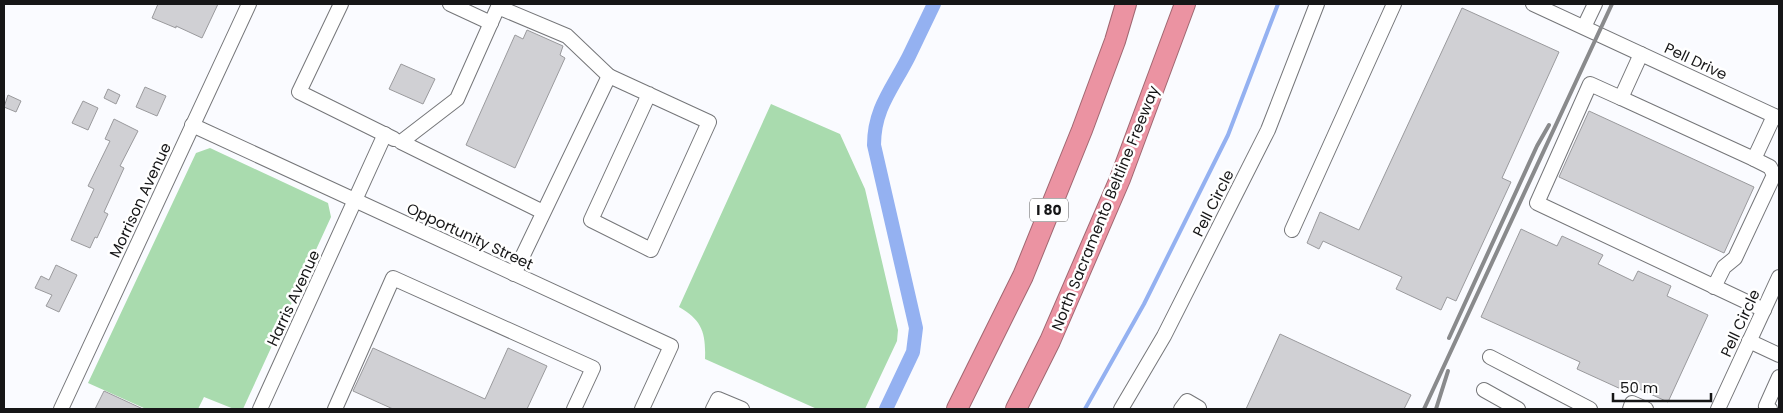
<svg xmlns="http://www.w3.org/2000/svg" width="1783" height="413" font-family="Poppins,sans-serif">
  <rect width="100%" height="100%" fill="#fafbff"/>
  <!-- green -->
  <g fill="#a9dbae">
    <path d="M771 104 840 134 865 189 898 330 897 341 865 409H817L705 359C706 333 702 320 679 307Z"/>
    <path d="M210 148 328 203 331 217 243 409H234L204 397 198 409H146L88 383 196 153Z"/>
  </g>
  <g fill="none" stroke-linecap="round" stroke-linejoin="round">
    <!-- stream -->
    <path stroke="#94b1f1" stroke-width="4" d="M1085 409 1144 304 1228 135 1278 4"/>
    <!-- canal -->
    <path stroke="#94b1f1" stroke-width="14" d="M886 409 913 352 916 328 874 145C874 108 893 88 909 56 917 39 926 21 934 4"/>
  </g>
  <!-- building -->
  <g fill="#d0d0d4" stroke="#9a9a9d">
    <path d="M158 4H218L202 38 176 26V28L152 18Z"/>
    <path d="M1462 8 1559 52 1502 178 1511 182 1456 301 1447 297 1441 310 1396 289 1402 277 1323 241 1319 249 1307 243 1320 212 1359 230Z"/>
    <path d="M527 30 563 46 560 55 565 58 515 168 466 145 515 35 523 39Z"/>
    <path d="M401 64 435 79 423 104 389 89Z"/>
    <path d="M145 87 166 96 157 116 136 107Z"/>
    <path d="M108 89 120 95 116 104 104 98Z"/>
    <path d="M8 95 21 101 16 112 4 107Z"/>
    <path d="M83 101 98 108 88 130 72 123Z"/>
    <path d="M1589 111 1754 187 1724 253 1559 177Z"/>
    <path d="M114 119 138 131 120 166 124 168 104 212 108 214 97 238 95 237 90 248 71 240 94 189 88 186 110 141 105 139Z"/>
    <path d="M1521 229 1557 246 1562 236 1603 255 1598 264 1633 281 1638 271 1671 286 1667 296 1708 315 1668 402 1626 383 1623 390 1577 369 1580 362 1481 317Z"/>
    <path d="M56 265 77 275 59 312 46 306 52 295 35 288 41 276 49 280Z"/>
    <path d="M1280 334 1411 395 1404 409H1246Z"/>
    <path d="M373 348 485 399 508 348 547 366 527 409H393L353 391Z"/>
    <path d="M104 391 143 409H95Z"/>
  </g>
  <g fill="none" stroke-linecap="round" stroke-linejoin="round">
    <!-- minor casing -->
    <g stroke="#757679" stroke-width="16">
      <g id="minor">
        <path d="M341 4 299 92 394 139"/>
        <path d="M450 4 491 23"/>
        <path d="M1533 4 1779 118"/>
        <path d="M1584 27 1595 4"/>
        <path d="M1641 54 1621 98 1590 84 1537 203 1764 310"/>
        <path d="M1621 98 1754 159 1774 116"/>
        <path d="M192 125 671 346 642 409"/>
        <path d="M543 212 401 142 457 99 498 7 567 36 609 76"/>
        <path d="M1292 230 1394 4"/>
        <path d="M514 274 609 76 709 122 651 250 591 220 649 94"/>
        <path d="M1714 287 1724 267 1735 258 1774 175 1770 167 1754 159"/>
        <path d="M1749 341 1779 355"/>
        <path d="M1490 357 1590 409"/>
        <path d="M1484 390 1518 409"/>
        <path d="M61 409 249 4"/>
        <path d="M260 409 385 134"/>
        <path d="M335 409 393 278 593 368 574 409"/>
        <path d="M713 409 718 399 742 409"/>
        <path d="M1121 409 1164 336 1268 130 1317 4"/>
        <path d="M1181 409 1187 401 1199 408 1198 409"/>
        <path d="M1630 409 1632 403 1646 409"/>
        <path d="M1718 409 1779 277"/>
        <path d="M1770 409 1766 406 1779 377"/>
      </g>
    </g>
    <!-- highway casing -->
    <g stroke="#a06771" stroke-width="22">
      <g id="highway">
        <path d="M957 409 1023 276 1082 130 1115 41 1126 4"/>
        <path d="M1016 409 1050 341 1120 179 1185 4"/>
      </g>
    </g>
    <!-- minor -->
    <use href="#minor" stroke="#fff" stroke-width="14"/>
    <!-- highway -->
    <use href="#highway" stroke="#eb93a2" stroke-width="20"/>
    <!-- rail -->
    <g stroke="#898a8c" stroke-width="4">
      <path d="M1449 338 1537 146 1549 125"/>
      <path d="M1424 409 1612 4"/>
      <path d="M1436 409 1448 371"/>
    </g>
  </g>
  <g text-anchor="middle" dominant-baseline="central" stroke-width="5" stroke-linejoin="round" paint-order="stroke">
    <!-- shield labels -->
    <rect fill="#fff" stroke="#5c5c5d" stroke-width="1" x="1030" y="198.5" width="38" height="23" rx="4"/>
    <g font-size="14" font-weight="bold" fill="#161617">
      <text x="1049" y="210">I 80</text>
    </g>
    <!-- street labels -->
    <g font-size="15" fill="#161617" stroke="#fff">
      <text transform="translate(1696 61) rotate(25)">Pell Drive</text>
      <text transform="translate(140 200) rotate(-65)">Morrison Avenue</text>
      <text transform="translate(1213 203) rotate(-63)">Pell Circle</text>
      <text transform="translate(1105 208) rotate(-68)">North Sacramento Beltline Freeway</text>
      <text transform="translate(470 236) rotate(25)">Opportunity Street</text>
      <text transform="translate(293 298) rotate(-65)">Harris Avenue</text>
      <text transform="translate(1740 323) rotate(-65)">Pell Circle</text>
    </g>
  </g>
  <!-- border -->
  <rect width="1783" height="413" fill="none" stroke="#161617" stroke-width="10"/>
  <!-- scale -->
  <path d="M1613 393v8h98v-8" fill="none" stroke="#161617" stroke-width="2.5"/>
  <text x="1620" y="393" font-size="15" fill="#161617" stroke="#ffffff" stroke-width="4" paint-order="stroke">50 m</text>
</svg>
